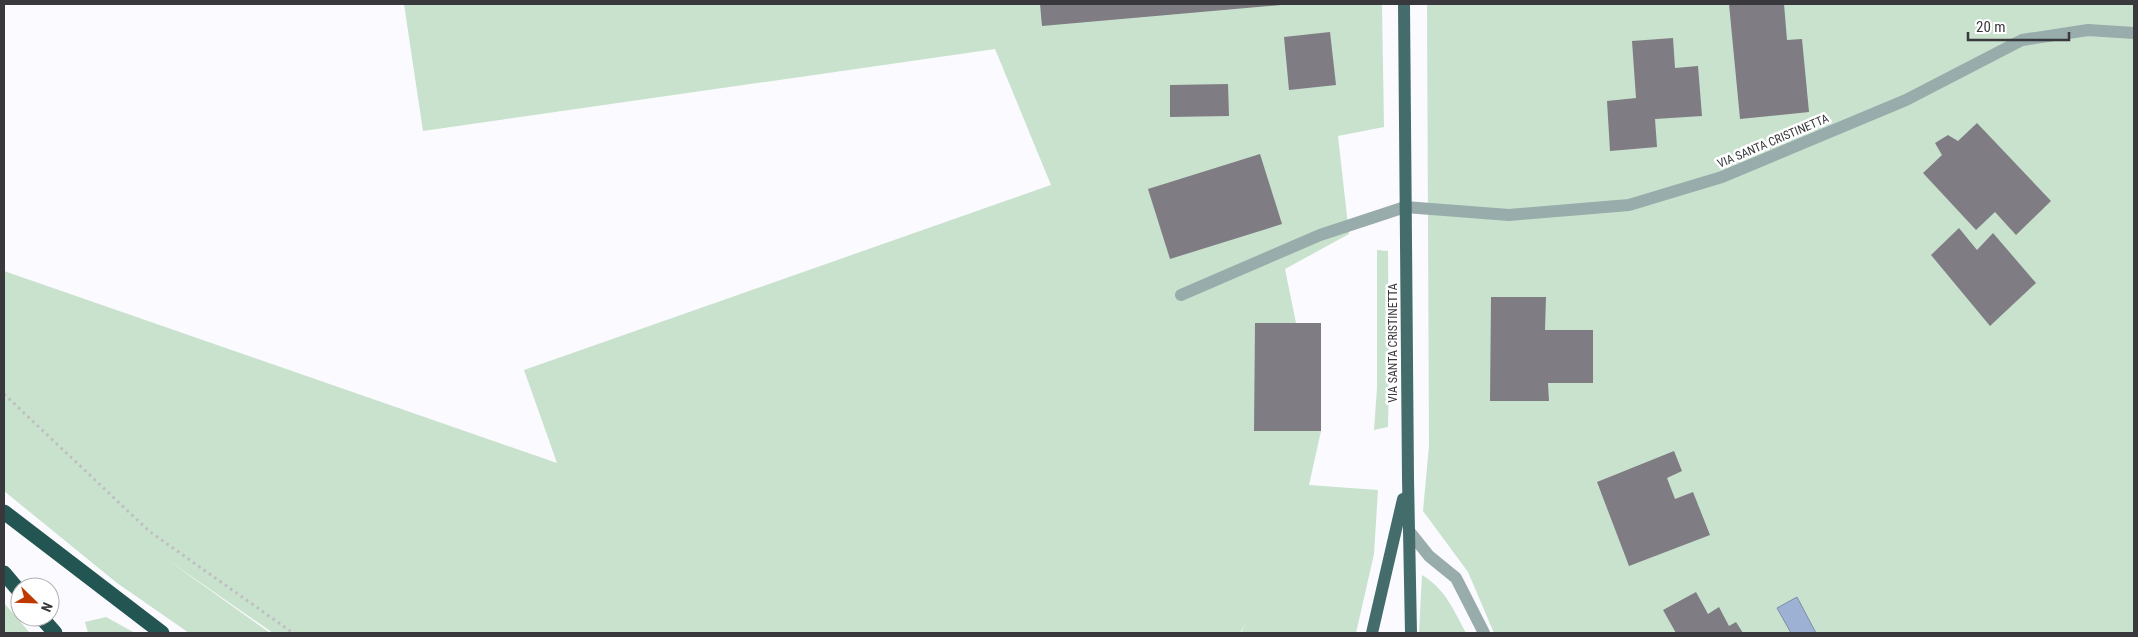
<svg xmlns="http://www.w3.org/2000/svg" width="2138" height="637" font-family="'Roboto Condensed',sans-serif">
  <rect width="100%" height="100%" fill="#fbfaff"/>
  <!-- green -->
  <g fill="#c9e2cd">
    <path d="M404 4H1382L1384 127 1338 136 1349 234 1285 269 1296 323H1321V431L1309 485 1378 490 1374 554 1356 633H1241L1245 624 1240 633H273L165 558 270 633H189L117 583 4 491V271L557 463 524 370 1051 185 995 49 423 131Z"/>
    <path d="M1427 4H2134V633H1494L1468 572 1423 511 1429 446Z"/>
    <path d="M1377 250 1388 251 1389 377 1388 427 1374 430 1377 388Z"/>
    <path d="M1422 575C1446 590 1453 609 1466 633H1419Z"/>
    <path d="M4 603 30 633H4Z"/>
    <path d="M106 617 135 633H88L85 622Z"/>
  </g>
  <!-- water -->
  <path fill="#9cb1d3" stroke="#7e8da6" d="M1797 597 1816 633H1791L1777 608Z"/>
  <!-- building -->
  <g fill="#7f7c84">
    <path d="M1040 4H1281V5L1042 26Z"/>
    <path d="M1729 4H1784L1787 40 1802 39 1809 112 1740 119Z"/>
    <path d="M1330 32 1336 85 1289 90 1284 37Z"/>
    <path d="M1673 38 1675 68 1698 66 1702 116 1655 119 1657 147 1610 151 1607 101 1636 98 1632 41Z"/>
    <path d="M1228 84 1229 116 1170 117V85Z"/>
    <path d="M1977 123 2051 201 2016 235 1995 212 1976 230 1923 173 1942 155 1935 143 1948 135 1958 141Z"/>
    <path d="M1260 154 1282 224 1170 259 1148 189Z"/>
    <path d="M1959 228 1977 250 1993 233 2036 283 1990 326 1931 255Z"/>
    <path d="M1491 297H1546L1545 330H1593V383H1548L1549 401H1490Z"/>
    <path d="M1255 323H1321V431H1254Z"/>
    <path d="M1674 451 1682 471 1667 478 1675 499 1693 492 1710 535 1629 566 1597 482Z"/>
    <path d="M1696 592 1708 614 1719 607 1729 626 1736 622 1743 633H1676L1663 610Z"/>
  </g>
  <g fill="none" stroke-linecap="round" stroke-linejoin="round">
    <!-- path -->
    <path stroke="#bfbec3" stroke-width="3" stroke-dasharray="2.5 4" stroke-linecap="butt" d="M4 394 149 531 293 633"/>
    <!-- lane -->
    <path stroke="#97acab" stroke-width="12" d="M1181 295 1320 235 1405 207"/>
    <!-- street -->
    <g stroke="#97acab" stroke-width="12">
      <path d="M1405 207 1509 215 1629 205 1722 177 1906 100 2022 40 2088 30 2134 33"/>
      <path d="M1409 531 1429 556 1456 578 1484 633"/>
    </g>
    <!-- primary -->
    <g stroke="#436c6a" stroke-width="12">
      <path d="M1404 4 1408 479 1411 633"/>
      <path d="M1372 633 1403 499"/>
    </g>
    <!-- highway -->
    <g stroke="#235553" stroke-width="15">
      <path d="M4 512 162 633"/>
      <path d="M4 573 20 592"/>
      <path d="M41 617 55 633"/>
    </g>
  </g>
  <g text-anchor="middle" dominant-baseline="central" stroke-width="5" stroke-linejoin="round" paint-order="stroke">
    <!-- street labels -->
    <g font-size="12" fill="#39383c" stroke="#fff">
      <text transform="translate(1773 141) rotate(-23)">VIA SANTA CRISTINETTA</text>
      <text transform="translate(1393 343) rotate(-90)">VIA SANTA CRISTINETTA</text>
    </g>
  </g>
  <!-- border -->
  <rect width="2138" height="637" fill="none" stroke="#39383c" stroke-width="10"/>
  <!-- north arrow -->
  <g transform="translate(35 602) rotate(113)"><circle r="24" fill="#ffffff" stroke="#b0afb1"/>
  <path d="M0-4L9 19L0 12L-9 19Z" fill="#c03801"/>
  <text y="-8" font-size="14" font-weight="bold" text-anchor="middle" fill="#39383c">N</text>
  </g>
  <!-- scale -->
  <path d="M1968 32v8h101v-8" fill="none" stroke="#39383c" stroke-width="2.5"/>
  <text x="1976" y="32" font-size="15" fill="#39383c" stroke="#ffffff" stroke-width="4" paint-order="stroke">20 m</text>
</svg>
